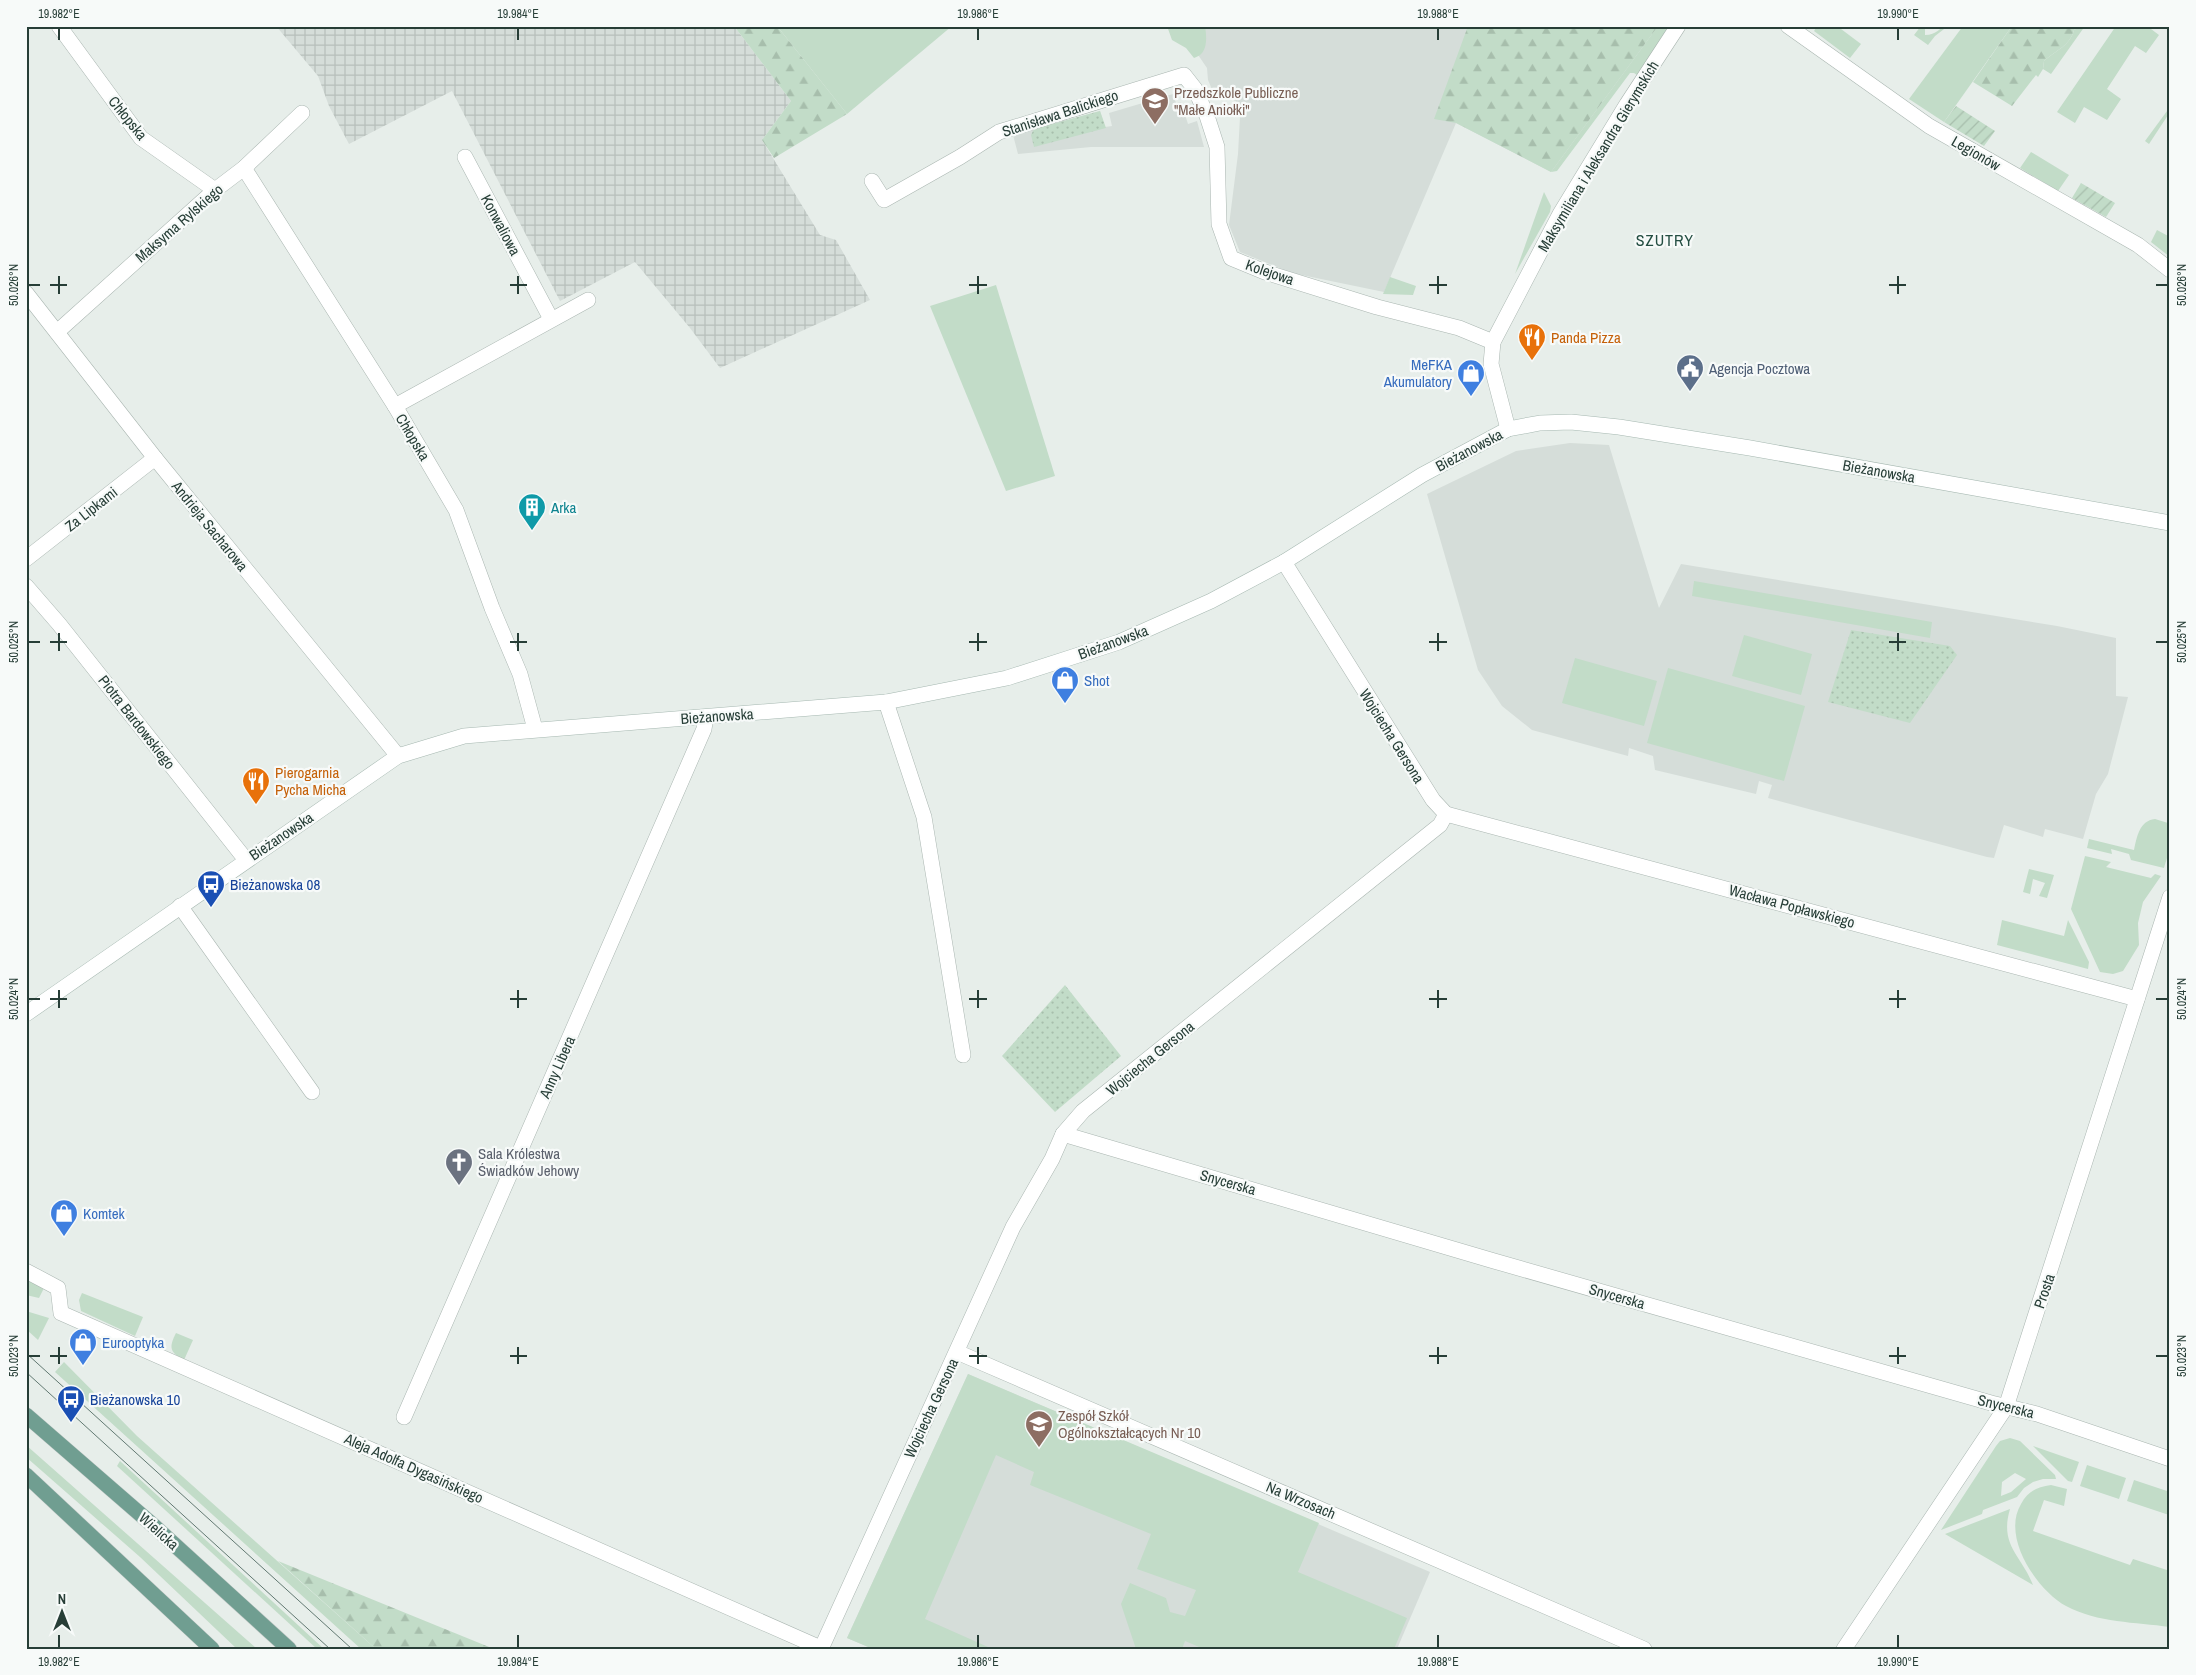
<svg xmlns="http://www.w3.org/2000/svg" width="2196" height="1675" font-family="'Archivo Narrow',sans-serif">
  <defs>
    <pattern id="industrial-grid" width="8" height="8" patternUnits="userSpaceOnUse" patternTransform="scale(1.25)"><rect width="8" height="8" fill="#d5ddd9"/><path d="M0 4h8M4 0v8" fill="none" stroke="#b7bfbb"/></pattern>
    <pattern id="forest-firs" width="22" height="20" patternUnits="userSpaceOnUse" patternTransform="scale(1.25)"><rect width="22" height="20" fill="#c2dcc8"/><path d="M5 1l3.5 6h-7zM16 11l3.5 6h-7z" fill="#a7beac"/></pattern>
    <pattern id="park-dots" width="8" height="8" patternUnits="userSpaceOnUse" patternTransform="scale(1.25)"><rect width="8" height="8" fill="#c2dcc8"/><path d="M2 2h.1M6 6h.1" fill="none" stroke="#a7beac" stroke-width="1.8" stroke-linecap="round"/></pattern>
    <pattern id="garden-furrows" width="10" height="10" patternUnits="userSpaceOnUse" patternTransform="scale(1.25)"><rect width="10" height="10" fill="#c2dcc8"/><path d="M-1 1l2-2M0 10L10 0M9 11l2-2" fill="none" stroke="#a7beac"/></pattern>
  </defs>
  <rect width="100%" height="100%" fill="#e7eeea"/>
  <!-- built -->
  <g fill="#d5ddd9">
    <path d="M1185 26H1658L1551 172 1456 123 1384 292 1292 273 1240 252 1229 225 1238 154 1240 117 1236 101 1214 94 1208 80 1207 68 1192 46Z"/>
    <path d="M1173 94 1176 103 1181 102 1188 124 1197 121 1204 147H1091L1018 154 1013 135 1100 111 1105 127 1112 126 1109 113Z"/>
    <path d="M1570 443 1609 445 1659 608 1681 564 2057 626 2116 638V696L2128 697 2108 774 2096 794 2083 839 2045 829 2043 837 2004 825 1994 858 1987 857 1768 798 1772 785 1759 781 1756 794 1655 770 1653 756 1629 748 1628 756 1532 730 1502 706 1478 670 1427 494 1516 451Z"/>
    <path d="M968 1374 1430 1572 1397 1649H873L847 1638Z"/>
  </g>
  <!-- industrial -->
  <path fill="url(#industrial-grid)" d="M276 26H734L791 101 762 140 820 235 836 240 870 300 720 368 690 328 635 262 560 301 452 91 349 144 329 106 318 76Z"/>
  <!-- grass -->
  <g fill="#c2dcc8" fill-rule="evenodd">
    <path d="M777 26H952L847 114Z"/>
    <path d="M1167 26H1205C1207 39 1208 54 1194 58L1186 48 1172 40Z"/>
    <path d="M1658 26H1678L1643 79 1634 73H1630L1557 171 1551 172Z"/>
    <path d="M1817 26H1837L1861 44 1850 58 1814 31Z"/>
    <path d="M1921 26H1925V35C1937 35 1939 27 1948 26L1935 36 1928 45 1914 35Z"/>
    <path d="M1963 26H2012L1944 122 1909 99Z"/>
    <path d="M2081 26H2085L2051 74 2043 69 2044 61C2056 50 2070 46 2074 30Z"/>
    <path d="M2116 26H2147L2159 35 2146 53 2135 46 2107 89 2121 99 2107 120 2084 107 2075 123 2057 112Z"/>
    <path d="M2170 107V112L2149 144 2145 141Z"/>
    <path d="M2031 152 2069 175 2058 191 2020 168Z"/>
    <path d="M1544 192 1551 206 1550 212 1515 274Z"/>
    <path d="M2157 230 2170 237V257L2151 242Z"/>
    <path d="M1390 277 1416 286 1413 295 1383 294Z"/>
    <path d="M996 285 1055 476 1006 491 930 306Z"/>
    <path d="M1694 581 1932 622 1930 638 1692 596Z"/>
    <path d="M1744 635 1812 654 1801 695 1732 676Z"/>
    <path d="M1575 658 1657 681 1644 726 1562 703Z"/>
    <path d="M1668 668 1805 706 1784 781 1647 743Z"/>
    <path d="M2155 819 2168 823C2175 836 2168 855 2164 868L2131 860 2129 854 2111 849 2112 854 2087 848 2089 839 2134 850C2137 837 2139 821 2155 819Z"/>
    <path d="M2085 856 2111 862 2106 867 2151 878 2155 874 2161 876 2143 902 2138 923 2139 945 2123 971 2113 974 2100 972 2071 909Z"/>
    <path d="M2029 869 2054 875 2047 898 2039 896 2045 883 2033 879 2030 894 2023 892Z"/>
    <path d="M2002 920 2064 936 2068 920 2089 962 2088 969 1997 945Z"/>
    <path d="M26 1276 44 1288 39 1298 26 1295Z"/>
    <path d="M82 1293 143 1317 135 1336 81 1311 79 1300Z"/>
    <path d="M26 1311 49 1318 38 1340 26 1329Z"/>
    <path d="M176 1333 193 1340 184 1360C169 1352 169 1347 176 1333Z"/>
    <path d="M64 1362 137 1436 376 1649H361L55 1372Z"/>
    <path d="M968 1374 1319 1523 1298 1572 1407 1618 1394 1649H1204L1185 1641 1182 1649H1136L1121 1604 1130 1583 1166 1598 1170 1612 1185 1616 1196 1590 1137 1569 1151 1534 1030 1485 1034 1472 996 1455 925 1619 988 1647 987 1649H873L847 1638Z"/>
    <path d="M2010 1438 2020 1441 2055 1475 2056 1479H2043L2033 1482 2024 1488 2017 1497 1983 1510 1982 1514 1941 1530 1996 1446 2000 1441ZM2015 1473 2026 1479 2011 1492 2001 1496 2002 1482Z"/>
    <path d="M26 1445 257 1649H237L140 1557 26 1457Z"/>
    <path d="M2033 1446 2079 1462 2072 1482 2068 1481Z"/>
    <path d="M120 1461 324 1649H317L117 1466Z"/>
    <path d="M2087 1465 2126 1478 2119 1499 2080 1486Z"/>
    <path d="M2134 1480 2170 1492 2169 1515 2127 1501Z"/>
    <path d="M2051 1485 2067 1489 2064 1506 2044 1500 2033 1531 2130 1565 2133 1559 2170 1571V1627C2135 1622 2098 1623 2066 1606 2037 1590 2001 1537 2021 1504 2028 1491 2037 1487 2051 1485Z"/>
    <path d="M2010 1509C1999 1546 2022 1556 2033 1585L1945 1534Z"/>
  </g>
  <!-- forest -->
  <g fill="url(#forest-firs)">
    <path d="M734 26H777L847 114 774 158 762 140 791 101Z"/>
    <path d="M1468 26H1658L1551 172 1456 123 1434 119Z"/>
    <path d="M2012 26H2081L2074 30C2070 46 2056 50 2044 61L2043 69 2038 77 2036 75 2012 106 1973 82Z"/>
    <path d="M278 1561 494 1649H376Z"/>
  </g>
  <!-- park -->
  <g fill="url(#park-dots)">
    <path d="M1100 111 1106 128 1034 147 1031 135 1034 129Z"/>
    <path d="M1851 630 1950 646 1957 655 1910 723 1828 702Z"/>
    <path d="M1065 985 1121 1056 1055 1112 1002 1056Z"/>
  </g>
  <!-- garden -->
  <g fill="url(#garden-furrows)">
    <path d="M1956 106 1995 131 1984 146 1944 122Z"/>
    <path d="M2081 183 2115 203 2106 217 2072 198Z"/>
  </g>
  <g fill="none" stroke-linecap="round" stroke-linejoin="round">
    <!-- street casing -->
    <g stroke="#aab6b1" stroke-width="16">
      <g id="street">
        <path d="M59 26 141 138 215 190"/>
        <path d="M1788 26 1929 126 2138 245 2170 270"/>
        <path d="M465 157 551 319"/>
        <path d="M244 168 395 406 456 510 492 608 520 674 535 729"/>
        <path d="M872 181 884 200 960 157 999 132 1184 75 1195 89 1207 116 1217 147 1219 224 1231 258 1265 272 1377 307 1459 328 1493 342"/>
        <path d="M26 293 155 458 398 756"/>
        <path d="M57 332 215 190 244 168 302 113"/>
        <path d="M395 406 588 300"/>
        <path d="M1508 429 1491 364 1493 342 1560 214 1627 104 1678 26"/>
        <path d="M26 559 155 458"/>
        <path d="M1284 562 1433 800 1446 814"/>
        <path d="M26 586 59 624 246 860"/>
        <path d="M886 702 924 817 963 1055"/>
        <path d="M1446 814 2137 999"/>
        <path d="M180 906 312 1092"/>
        <path d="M1063 1134 1494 1261 1991 1403 2037 1414 2170 1459"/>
        <path d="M26 1271 58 1288 61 1313 823 1649"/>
        <path d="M957 1352 1644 1649"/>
        <path d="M404 1417 704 729 706 717"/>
        <path d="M821 1649 1013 1227 1052 1159 1063 1134 1083 1111 1440 825 1446 814"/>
        <path d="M1844 1649 2006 1407 2170 897"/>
      </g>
    </g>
    <!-- secondary casing -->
    <g stroke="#a6b8b1" stroke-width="16">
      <path id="secondary" d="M26 1014 398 756 464 736 886 702 1007 678 1119 642 1211 601 1284 562 1422 475 1508 429 1540 423 1571 422 1619 427 1750 448 2170 523"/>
    </g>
    <!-- primary casing -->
    <g stroke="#c3c9c7" stroke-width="16">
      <g id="primary">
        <path d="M26 1415 155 1527 289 1649"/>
        <path d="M26 1475 212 1649"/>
      </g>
    </g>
    <!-- street -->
    <use href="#street" stroke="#fff" stroke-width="15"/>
    <!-- secondary -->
    <use href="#secondary" stroke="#fff" stroke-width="15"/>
    <!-- primary -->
    <use href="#primary" stroke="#709e91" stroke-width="15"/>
    <!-- tram -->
    <g stroke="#627972" stroke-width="1">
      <path d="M26 1353 352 1649"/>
      <path d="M26 1372 330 1649"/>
    </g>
  </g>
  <!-- ticks -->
  <path fill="none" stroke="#273e37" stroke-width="2" d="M59 28V40M518 28V40M978 28V40M1438 28V40M1898 28V40M59 276V294M518 276V294M978 276V294M1438 276V294M1898 276V294M28 285H40M50 285H67M510 285H527M969 285H987M1429 285H1447M1889 285H1906M2156 285H2168M59 633V651M518 633V651M978 633V651M1438 633V651M1898 633V651M28 642H40M50 642H67M510 642H527M969 642H987M1429 642H1447M1889 642H1906M2156 642H2168M59 990V1008M518 990V1008M978 990V1008M1438 990V1008M1898 990V1008M28 999H40M50 999H67M510 999H527M969 999H987M1429 999H1447M1889 999H1906M2156 999H2168M59 1347V1364M518 1347V1364M978 1347V1364M1438 1347V1364M1898 1347V1364M28 1356H40M50 1356H67M510 1356H527M969 1356H987M1429 1356H1447M1889 1356H1906M2156 1356H2168M59 1635V1648M518 1635V1648M978 1635V1648M1438 1635V1648M1898 1635V1648"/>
  <!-- icons -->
  <defs>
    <g id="school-pin" transform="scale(1.4375)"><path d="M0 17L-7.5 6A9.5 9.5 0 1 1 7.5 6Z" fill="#8d6e63" stroke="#f7faf9"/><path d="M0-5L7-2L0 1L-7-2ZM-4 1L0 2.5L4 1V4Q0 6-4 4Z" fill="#fff"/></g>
    <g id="restaurant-pin" transform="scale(1.4375)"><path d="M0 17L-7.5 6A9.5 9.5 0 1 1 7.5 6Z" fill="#e8710a" stroke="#f7faf9"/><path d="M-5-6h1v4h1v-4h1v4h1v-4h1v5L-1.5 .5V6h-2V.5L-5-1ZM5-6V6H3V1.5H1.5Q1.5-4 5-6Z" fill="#fff"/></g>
    <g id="civic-pin" transform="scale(1.4375)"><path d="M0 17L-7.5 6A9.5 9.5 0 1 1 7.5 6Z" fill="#5c6f8a" stroke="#f7faf9"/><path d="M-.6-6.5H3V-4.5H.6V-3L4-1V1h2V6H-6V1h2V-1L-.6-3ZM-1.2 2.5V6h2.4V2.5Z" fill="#fff"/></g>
    <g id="shop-pin" transform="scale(1.4375)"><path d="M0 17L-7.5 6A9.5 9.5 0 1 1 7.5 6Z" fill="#3f7fe0" stroke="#f7faf9"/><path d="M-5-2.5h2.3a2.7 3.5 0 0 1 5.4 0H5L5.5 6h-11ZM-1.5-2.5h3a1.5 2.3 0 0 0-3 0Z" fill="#fff"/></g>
    <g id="building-pin" transform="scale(1.4375)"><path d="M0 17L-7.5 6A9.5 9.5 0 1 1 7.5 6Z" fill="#0f9aa8" stroke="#f7faf9"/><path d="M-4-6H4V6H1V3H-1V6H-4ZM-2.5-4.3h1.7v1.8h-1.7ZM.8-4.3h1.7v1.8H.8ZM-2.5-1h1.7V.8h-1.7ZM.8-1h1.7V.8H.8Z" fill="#fff"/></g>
    <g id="bus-pin" transform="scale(1.4375)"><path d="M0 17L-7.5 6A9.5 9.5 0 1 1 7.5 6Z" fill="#1a4fb4" stroke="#f7faf9"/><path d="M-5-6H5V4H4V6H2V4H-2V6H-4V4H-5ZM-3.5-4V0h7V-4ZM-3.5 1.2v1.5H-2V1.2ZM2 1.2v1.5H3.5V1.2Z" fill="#fff"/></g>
    <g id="church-pin" transform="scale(1.4375)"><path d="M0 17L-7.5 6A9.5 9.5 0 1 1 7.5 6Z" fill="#6b7280" stroke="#f7faf9"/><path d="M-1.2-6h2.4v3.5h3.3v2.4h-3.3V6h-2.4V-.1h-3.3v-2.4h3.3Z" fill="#fff"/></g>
  </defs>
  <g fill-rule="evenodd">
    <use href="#school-pin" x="1155" y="101"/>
    <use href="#restaurant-pin" x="1532" y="337"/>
    <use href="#civic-pin" x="1690" y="368"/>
    <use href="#shop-pin" x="1471" y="373"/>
    <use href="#building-pin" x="532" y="507"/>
    <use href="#shop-pin" x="1065" y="680"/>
    <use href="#restaurant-pin" x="256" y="781"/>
    <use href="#bus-pin" x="211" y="884"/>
    <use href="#church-pin" x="459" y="1162"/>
    <use href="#shop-pin" x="64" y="1213"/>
    <use href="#shop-pin" x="83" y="1342"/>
    <use href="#bus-pin" x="71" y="1399"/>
    <use href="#school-pin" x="1039" y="1424"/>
  </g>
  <g text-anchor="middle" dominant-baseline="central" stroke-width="4.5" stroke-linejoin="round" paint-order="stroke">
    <!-- education labels -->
    <g font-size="15" fill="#785e54" stroke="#f7faf9" text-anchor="start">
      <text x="1174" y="92">Przedszkole Publiczne<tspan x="1174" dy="17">"Małe Aniołki"</tspan></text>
      <text x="1058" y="1415">Zespół Szkół<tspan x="1058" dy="17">Ogólnokształcących Nr 10</tspan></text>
    </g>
    <!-- street labels -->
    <g font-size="15" fill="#273e37" stroke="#f7faf9">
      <text transform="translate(1060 113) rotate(-18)">Stanisława Balickiego</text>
      <text transform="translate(128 118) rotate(51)">Chłopska</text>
      <text transform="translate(1976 153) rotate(30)">Legionów</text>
      <text transform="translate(1598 156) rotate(-59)">Maksymiliana i Aleksandra Gierymskich</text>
      <text transform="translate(179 223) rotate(-41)">Maksyma Rylskiego</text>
      <text transform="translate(501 225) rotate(62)">Konwaliowa</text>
      <text transform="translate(1270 272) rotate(19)">Kolejowa</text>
      <text transform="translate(413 437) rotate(59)">Chłopska</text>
      <text transform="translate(1469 450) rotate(-28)">Bieżanowska</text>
      <text transform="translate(1879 471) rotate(10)">Bieżanowska</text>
      <text transform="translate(91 509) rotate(-38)">Za Lipkami</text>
      <text transform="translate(210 526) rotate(51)">Andrieja Sacharowa</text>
      <text transform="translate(1113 642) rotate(-20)">Bieżanowska</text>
      <text transform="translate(717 716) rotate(-4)">Bieżanowska</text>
      <text transform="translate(137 722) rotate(52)">Piotra Bardowskiego</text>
      <text transform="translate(1392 736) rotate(58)">Wojciecha Gersona</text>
      <text transform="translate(281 836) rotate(-34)">Bieżanowska</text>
      <text transform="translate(1792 906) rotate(15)">Wacława Popławskiego</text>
      <text transform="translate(1150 1058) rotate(-39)">Wojciecha Gersona</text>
      <text transform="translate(557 1067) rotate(-66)">Anny Libera</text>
      <text transform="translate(1228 1182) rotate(16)">Snycerska</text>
      <text transform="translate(2044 1291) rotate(-71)">Prosta</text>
      <text transform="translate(1617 1296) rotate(16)">Snycerska</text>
      <text transform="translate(2006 1406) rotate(14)">Snycerska</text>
      <text transform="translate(931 1408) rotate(-65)">Wojciecha Gersona</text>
      <text transform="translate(414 1468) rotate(24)">Aleja Adolfa Dygasińskiego</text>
      <text transform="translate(1301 1500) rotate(23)">Na Wrzosach</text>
      <text transform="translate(159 1531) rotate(42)">Wielicka</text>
    </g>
    <!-- food labels -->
    <g font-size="15" fill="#c56008" stroke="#f7faf9" text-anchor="start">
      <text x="1551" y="337">Panda Pizza</text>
      <text x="275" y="772">Pierogarnia<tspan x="275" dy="17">Pycha Micha</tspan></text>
    </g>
    <!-- shop labels -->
    <g font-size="15" fill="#366cbe" stroke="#f7faf9" text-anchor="start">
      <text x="1452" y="364" text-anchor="end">MeFKA<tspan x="1452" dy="17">Akumulatory</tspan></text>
      <text x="1084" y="680">Shot</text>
      <text x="83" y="1213">Komtek</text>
      <text x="102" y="1342">Eurooptyka</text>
    </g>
    <!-- service labels -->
    <g font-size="15" fill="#4e5e75" stroke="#f7faf9" text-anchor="start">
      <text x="1709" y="368">Agencja Pocztowa</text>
    </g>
    <!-- culture labels -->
    <g font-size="15" fill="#0d838f" stroke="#f7faf9" text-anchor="start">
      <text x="551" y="507">Arka</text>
    </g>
    <!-- transit labels -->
    <g font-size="15" fill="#164399" stroke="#f7faf9" text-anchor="start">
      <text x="230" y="884">Bieżanowska 08</text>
      <text x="90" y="1399">Bieżanowska 10</text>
    </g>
    <!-- worship labels -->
    <g font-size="15" fill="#5b616d" stroke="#f7faf9" text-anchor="start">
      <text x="478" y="1153">Sala Królestwa<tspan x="478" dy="17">Świadków Jehowy</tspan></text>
    </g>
    <!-- neighbourhood labels -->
    <g font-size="16" letter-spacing="1" fill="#254f43" stroke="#f7faf9">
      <text x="1665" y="240">SZUTRY</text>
    </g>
  </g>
  <!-- border -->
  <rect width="2196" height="1675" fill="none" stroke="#f7faf9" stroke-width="55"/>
  <!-- north arrow -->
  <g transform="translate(62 1612)" stroke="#f7faf9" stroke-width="4" paint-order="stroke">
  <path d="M0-4L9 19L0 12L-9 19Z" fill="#273e37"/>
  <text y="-8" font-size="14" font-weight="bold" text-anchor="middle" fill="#273e37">N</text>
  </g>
  <rect x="28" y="28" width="2140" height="1620" fill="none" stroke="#273e37" stroke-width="2"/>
  <g font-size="12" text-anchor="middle" fill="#273e37">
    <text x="59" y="18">19.982°E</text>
    <text x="518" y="18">19.984°E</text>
    <text x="978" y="18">19.986°E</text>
    <text x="1438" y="18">19.988°E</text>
    <text x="1898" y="18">19.990°E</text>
    <text transform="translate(14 285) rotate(-90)" y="4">50.026°N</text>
    <text transform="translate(2182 285) rotate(-90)" y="4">50.026°N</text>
    <text transform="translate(14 642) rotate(-90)" y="4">50.025°N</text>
    <text transform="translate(2182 642) rotate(-90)" y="4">50.025°N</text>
    <text transform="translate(14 999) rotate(-90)" y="4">50.024°N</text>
    <text transform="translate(2182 999) rotate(-90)" y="4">50.024°N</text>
    <text transform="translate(14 1356) rotate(-90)" y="4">50.023°N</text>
    <text transform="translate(2182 1356) rotate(-90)" y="4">50.023°N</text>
    <text x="59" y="1666">19.982°E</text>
    <text x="518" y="1666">19.984°E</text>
    <text x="978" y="1666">19.986°E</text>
    <text x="1438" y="1666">19.988°E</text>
    <text x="1898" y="1666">19.990°E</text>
  </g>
</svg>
